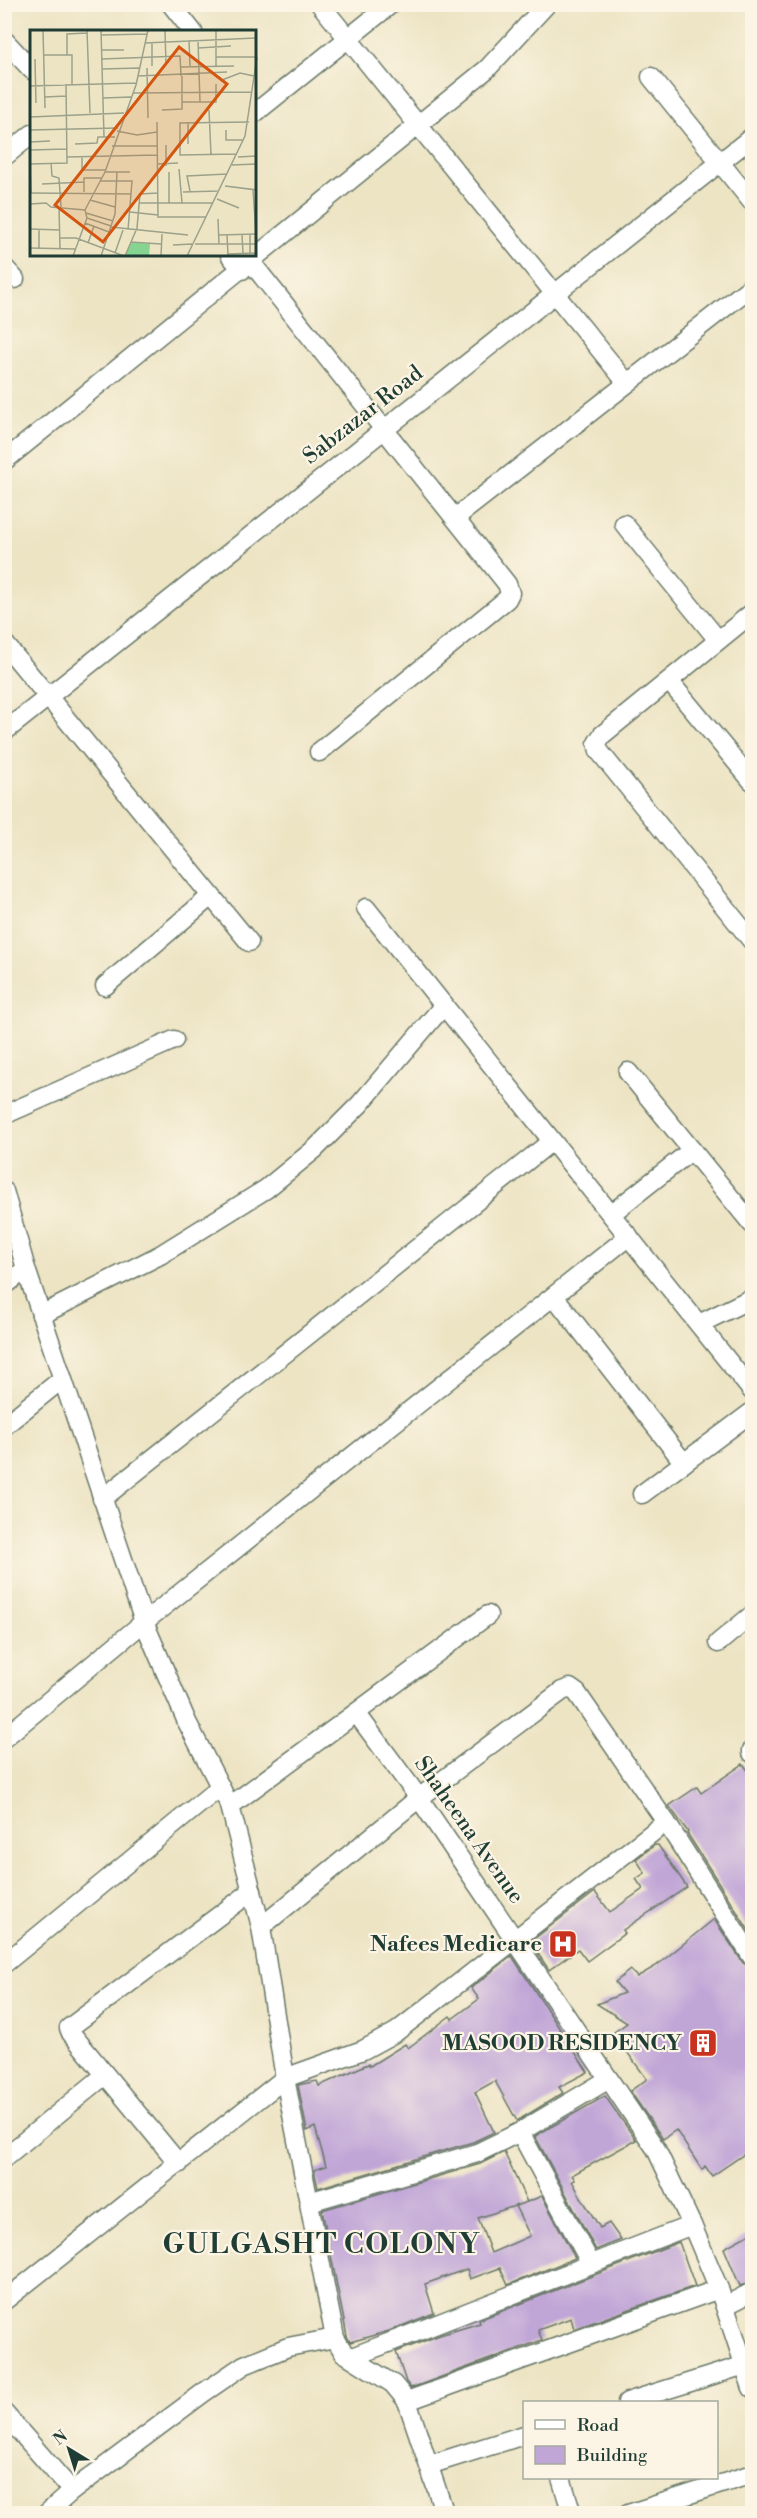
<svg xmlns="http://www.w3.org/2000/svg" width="757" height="2518" font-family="'Libre Bodoni',serif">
  <rect width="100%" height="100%" fill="#fcf5e5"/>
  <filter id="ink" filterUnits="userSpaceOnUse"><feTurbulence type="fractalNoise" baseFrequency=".0167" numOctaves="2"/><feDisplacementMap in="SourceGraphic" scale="12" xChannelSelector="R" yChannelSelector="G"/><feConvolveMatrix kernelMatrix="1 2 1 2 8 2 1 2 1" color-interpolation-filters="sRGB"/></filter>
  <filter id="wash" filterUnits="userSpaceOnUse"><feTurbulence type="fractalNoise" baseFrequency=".008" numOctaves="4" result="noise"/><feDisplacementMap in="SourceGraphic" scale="24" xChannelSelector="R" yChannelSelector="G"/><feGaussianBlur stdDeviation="1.35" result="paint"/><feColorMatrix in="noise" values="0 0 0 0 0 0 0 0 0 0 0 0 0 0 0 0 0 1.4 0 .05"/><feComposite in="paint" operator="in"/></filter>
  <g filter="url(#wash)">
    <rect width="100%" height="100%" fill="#ede4c4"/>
    <g id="blocks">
      <!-- building -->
      <g fill="#c0a5d7" fill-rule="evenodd">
        <path d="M743 1764 753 1777V1937L687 1833 688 1832 669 1806 697 1787 701 1793Z"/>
        <path d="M655 1845H658L687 1887 623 1930 625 1933 587 1961 578 1949 549 1970 530 1942 595 1892 610 1912 643 1889 636 1879 645 1873 636 1859Z"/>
        <path d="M714 1919 743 1963 753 1968V2148L712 2176 705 2166 702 2170 676 2130 663 2139 630 2091 647 2079 613 2033 627 2023 597 2004 624 1993 615 1982 630 1970 637 1977 656 1966Z"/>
        <path d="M512 1956 588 2072 559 2087 563 2093 517 2121 495 2081 475 2092 494 2132 473 2142 318 2188 314 2170 326 2166 315 2127 307 2131 298 2085 317 2081 319 2086 368 2064 370 2066 405 2044 408 2048 450 2016 452 2019 479 1999 471 1988Z"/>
        <path d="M605 2096 636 2140 572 2175 575 2180 572 2181 581 2197 600 2228 609 2223 621 2240 596 2250 535 2136Z"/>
        <path d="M504 2152 527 2202 542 2196 575 2258 508 2285 500 2268 470 2279 467 2269 425 2284 434 2313 389 2331 350 2342 347 2336 322 2210 480 2164ZM527 2202 515 2206 530 2236 491 2253 478 2218Z"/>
        <path d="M753 2232V2281L740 2286 724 2248Z"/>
        <path d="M679 2242 695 2286 574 2329 571 2318 538 2330 542 2340 411 2388 406 2382 396 2352 440 2335 480 2323 479 2320Z"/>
      </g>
    </g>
  </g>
  <g filter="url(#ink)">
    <use href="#blocks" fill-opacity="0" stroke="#677766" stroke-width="1.5"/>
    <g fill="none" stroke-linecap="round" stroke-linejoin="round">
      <!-- minor casing -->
      <g stroke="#677766" stroke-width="21">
        <g id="minor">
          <path d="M171 4 193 32"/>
          <path d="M320 4 627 383"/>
          <path d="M4 40 32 70"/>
          <path d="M651 77 752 202"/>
          <path d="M255 113 391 4"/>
          <path d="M4 157 32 134"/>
          <path d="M230 255 242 270"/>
          <path d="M251 262 507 584 510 593 507 599 319 752"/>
          <path d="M4 267 15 279"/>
          <path d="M4 461 487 69 547 4"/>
          <path d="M455 518 752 286"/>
          <path d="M624 524 718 640"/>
          <path d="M752 613 602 735 597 743 599 751 752 941"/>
          <path d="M4 643 249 942"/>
          <path d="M669 681 752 781"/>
          <path d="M4 732 752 137"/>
          <path d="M366 908 752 1391"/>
          <path d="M105 986 211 896"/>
          <path d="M628 1072 752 1224"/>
          <path d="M4 1115 174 1040"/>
          <path d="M4 1191 26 1269 144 1622 187 1722 230 1806 261 1927 285 2078 335 2338 344 2353 393 2384 407 2401 445 2514"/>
          <path d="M611 1214 692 1150"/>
          <path d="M4 1286 26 1269"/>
          <path d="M554 1296 684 1463"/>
          <path d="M41 1315 160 1255 266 1189 315 1149 360 1104 444 1005"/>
          <path d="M699 1324 752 1298"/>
          <path d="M4 1426 62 1379"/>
          <path d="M642 1494 752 1412"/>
          <path d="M102 1499 552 1141"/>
          <path d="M718 1643 752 1615"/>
          <path d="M357 1714 419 1798 656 2149 692 2225 719 2289 752 2388"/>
          <path d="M4 1738 144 1622 629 1236"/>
          <path d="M752 1750V1753"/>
          <path d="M230 1806 488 1615"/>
          <path d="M261 1927 419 1798 562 1691 570 1688 577 1693 666 1822 752 1957"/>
          <path d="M4 1964 220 1787"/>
          <path d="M520 2132 591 2264"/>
          <path d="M4 2158 105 2075"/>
          <path d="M179 2164 71 2033 69 2028 252 1891"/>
          <path d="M309 2202 477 2153 520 2132 609 2079"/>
          <path d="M4 2301 285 2078 363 2050 396 2032 666 1822"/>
          <path d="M725 2306 752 2292"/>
          <path d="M352 2357 692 2225"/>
          <path d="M407 2401 719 2289"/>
          <path d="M627 2402 745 2365"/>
          <path d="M4 2413 72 2491"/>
          <path d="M429 2465 524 2435"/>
          <path d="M561 2478 572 2514"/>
          <path d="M46 2514 72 2491 203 2393 244 2365 288 2347 335 2338"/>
          <path d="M628 2514 752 2474"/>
        </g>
      </g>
      <!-- minor -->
      <use href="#minor" stroke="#fff" stroke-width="18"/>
    </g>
  </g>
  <!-- icons -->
  <defs>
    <g id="hospital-square" transform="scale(1.5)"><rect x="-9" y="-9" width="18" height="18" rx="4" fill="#c8321e" stroke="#fcf5e5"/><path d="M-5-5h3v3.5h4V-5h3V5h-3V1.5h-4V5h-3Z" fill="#fff"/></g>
    <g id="building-square" transform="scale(1.5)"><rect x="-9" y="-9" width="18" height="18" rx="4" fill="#c8321e" stroke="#fcf5e5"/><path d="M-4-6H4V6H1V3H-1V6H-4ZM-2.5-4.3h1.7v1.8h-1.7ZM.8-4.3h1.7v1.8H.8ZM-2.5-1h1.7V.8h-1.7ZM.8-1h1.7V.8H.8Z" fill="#fff"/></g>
  </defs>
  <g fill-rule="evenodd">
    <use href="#hospital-square" x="563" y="1944"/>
    <use href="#building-square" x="703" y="2043"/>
  </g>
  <g text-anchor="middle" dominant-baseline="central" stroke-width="4.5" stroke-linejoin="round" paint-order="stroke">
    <!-- street labels -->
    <g font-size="22" fill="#1f3d34" stroke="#fcf5e5">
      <text transform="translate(363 415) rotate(-38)">Sabzazar Road</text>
      <text transform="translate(469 1830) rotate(55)">Shaheena Avenue</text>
    </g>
    <!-- poi labels -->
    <g font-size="22" font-weight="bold" fill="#1f3d34" stroke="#fcf5e5" text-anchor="end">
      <text x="542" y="1944">Nafees Medicare</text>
      <text x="682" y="2043">MASOOD RESIDENCY</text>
    </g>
    <!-- district labels -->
    <g font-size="28" font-weight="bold" letter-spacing="1.5" fill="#1f3d34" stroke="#fcf5e5">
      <text x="322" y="2244">GULGASHT COLONY</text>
    </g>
  </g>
  <!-- overview -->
  <g transform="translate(30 30)">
    <rect width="226" height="226" fill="#ede4c4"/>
    <path d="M101 212 120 214 119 226H95Z" fill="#86d492"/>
    <path fill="none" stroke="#9ba18a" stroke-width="1.5" d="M13 0 15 78M57 0 60 83M71 0 74 107M135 0 136 35M186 0V36M72 5 117 4M159 10 160 36M168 10 170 72M115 13 227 8M122 13V36M168 18 201 16M72 20H94M14 25H42V54M37 25V4L57 3M186 27H227M5 29 6 73M72 29 150 26 151 46M151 37 204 36M117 38 118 88M72 39 109 38M108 46 197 42M192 50 210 43 224 46M0 56 106 53M103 63 222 62M15 67 36 66M73 68 101 67M152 72H186V54M132 80 152 79V46M179 80 181 125M0 87 94 83M127 92 128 187H176M158 92V114M0 100 88 98M196 100V110H213M87 101 107 105 127 102M0 112 20 111M45 114 67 113 68 107H85M136 115V136M82 116H128M0 120 37 119M206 124 150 125V93L219 92M37 127 128 125M52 127V140H75M208 127 227 126M21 133 22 146 29 148 31 177M0 134 37 133 36 54M0 134 1 163M128 134 148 133M202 135 227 134M149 139 152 173M75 142H100M139 142V173M71 151H102L98 200M12 154 54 152M195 156 227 160M223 160 226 204M160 161 157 146 197 144M54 162V148H72M153 162 189 161M0 163 101 164M187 169 209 178M60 170 85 177M109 173H183M0 174 16 173 21 177 55 180M29 177 30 218M100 182 128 185M56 183 83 191M57 188 81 196M188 189 189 214M55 193 79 202M81 197 158 205M0 199 30 200M9 199V218M220 204V223M189 205 227 204M197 205 198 225M212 205 213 223M30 208H46L94 226M101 212 131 214M58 213 64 196M165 214H227M143 215 162 214M0 218 46 219M85 223 93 200M198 224 227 223M43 226 57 188 55 180 75 142 106 55 118 0M71 226 85 184 87 142M95 226 107 198 110 164 128 163M131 226 132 204M157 226 215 106 227 27"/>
    <path fill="#d45610" fill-opacity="0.15" stroke="#d45610" stroke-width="3" d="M149 17 197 54 73 212 25 175Z"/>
    <rect width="226" height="226" fill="none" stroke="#1f3d34" stroke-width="3"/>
  </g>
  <!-- margin -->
  <rect width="757" height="2518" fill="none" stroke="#fcf5e5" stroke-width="24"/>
  <!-- legend -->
  <rect x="523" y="2401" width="195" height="78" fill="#fcf5e5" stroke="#a4ab9e" stroke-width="1.5"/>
  <rect x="535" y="2420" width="30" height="9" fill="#ffffff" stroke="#a4ab9e" stroke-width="1.5"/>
  <text x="577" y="2431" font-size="18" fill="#1f3d34">Road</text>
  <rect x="535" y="2446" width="30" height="18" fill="#c0a5d7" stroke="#a4ab9e" stroke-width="1.5"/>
  <text x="577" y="2461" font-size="18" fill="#1f3d34">Building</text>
  <!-- north arrow -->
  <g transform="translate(69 2449) rotate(322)" stroke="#fcf5e5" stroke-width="4.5" paint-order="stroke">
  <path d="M0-4.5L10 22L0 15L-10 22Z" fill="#1f3d34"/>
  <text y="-9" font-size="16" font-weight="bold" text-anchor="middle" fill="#1f3d34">N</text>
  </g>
</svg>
